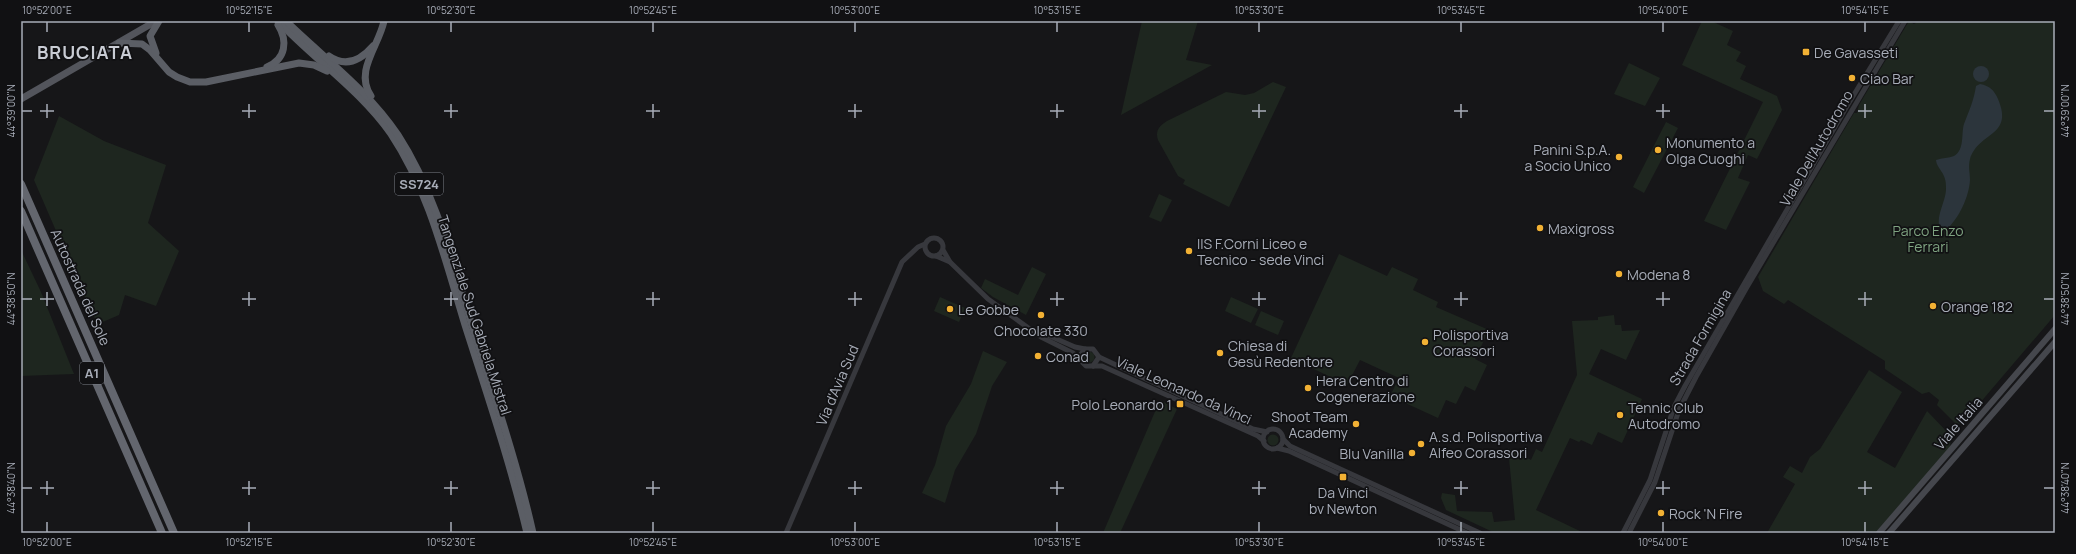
<svg xmlns="http://www.w3.org/2000/svg" width="2076" height="554" font-family="Manrope,sans-serif">
  <rect width="100%" height="100%" fill="#161618"/>
  <!-- green -->
  <g fill="#1e261f">
    <path d="M1142 21H1198L1186 60 1212 65 1121 115Z"/>
    <path d="M1702 21H1711L1733 31 1727 45 1741 52 1736 61 1746 66 1740 79 1777 96 1782 110 1757 159 1748 155 1738 178 1750 182 1726 230 1704 221 1763 102 1682 65Z"/>
    <path d="M1909 21 1914 24 1918 21H2055V315L1962 424H1956L1937 405 1939 400 1929 392 1922 394 1885 369V361L1788 300 1784 304 1763 291 1758 277 1854 113H1857L1859 105Z"/>
    <path d="M1629 63 1660 78 1645 106 1614 94Z"/>
    <path d="M1273 82 1286 87 1229 207 1183 184 1185 180 1178 176 1158 140C1155 131 1159 126 1167 121L1226 92 1245 95 1254 93Z"/>
    <path d="M59 116 104 141 166 165 148 223 179 251 156 306 125 295 119 315 98 324 89 307 34 180Z"/>
    <path d="M1666 122 1678 128 1644 193 1633 187Z"/>
    <path d="M1159 194 1172 200 1161 222 1149 217Z"/>
    <path d="M21 250 41 292 74 374 21 376Z"/>
    <path d="M1339 254 1387 276 1392 267 1418 279 1413 290 1438 302 1436 307 1489 330 1475 359 1487 365 1475 391 1465 386 1456 404 1446 400 1438 418 1390 396 1399 378 1360 360 1347 385 1291 358Z"/>
    <path d="M1032 267 1046 274 1026 315 993 297 981 288 985 279 1018 295Z"/>
    <path d="M940 297 965 308 959 322 934 311Z"/>
    <path d="M1231 297 1258 309 1251 323 1225 311Z"/>
    <path d="M1261 311 1284 321 1278 335 1255 325Z"/>
    <path d="M1614 315 1615 325H1621L1622 331 1640 330 1626 360 1601 349 1589 374 1642 399 1622 443 1598 432 1592 445 1581 440 1579 442 1570 438 1536 510 1584 533H1495L1446 510 1441 498 1442 493 1455 495 1457 511 1492 512 1494 522 1515 520 1508 448 1531 460 1536 449 1542 452 1577 375 1572 321 1598 320V317Z"/>
    <path d="M983 351 1007 362 992 386 976 434 955 470 945 503 922 493 935 465 946 426 971 384Z"/>
    <circle cx="1089" cy="357" r="5.5"/>
    <path d="M1869 370 1902 392 1867 452 1895 468 1927 411 1951 436 1950 447 1876 533H1767L1795 484 1783 477 1790 466 1802 473 1810 457 1820 449Z"/>
    <path d="M1160 400 1177 409 1120 533H1103Z"/>
    <circle cx="1273" cy="440" r="5.5"/>
  </g>
  <!-- water -->
  <g fill="#2c353c">
    <circle cx="1981" cy="74" r="8"/>
    <path d="M1980 84C1990 86 1994 90 1998 99 2014 137 1979 131 1970 159 1968 166 1970 173 1970 180 1969 197 1959 218 1947 229L1941 230C1934 218 1946 202 1946 189 1947 172 1937 170 1936 160 1942 158 1949 158 1954 156 1965 150 1961 133 1964 124 1969 111 1974 100 1976 86Z"/>
  </g>
  <g fill="none" stroke-linecap="round" stroke-linejoin="round">
    <!-- tertiary -->
    <g stroke="#37383d" stroke-width="5">
      <circle cx="934" cy="247" r="9"/>
      <path d="M943 250 950 262"/>
      <path d="M936 256 950 262 988 299 1041 337 1073 353 1086 366H1102L1258 436 1264 441"/>
      <path d="M1036 330 1075 347 1085 349"/>
      <path d="M1099 357 1253 429 1267 432"/>
      <path d="M1079 359 1080 355 1085 349H1093L1099 357 1093 366"/>
      <circle cx="1273" cy="439" r="10"/>
      <path d="M1283 439 1290 446 1480 533"/>
      <path d="M1277 448 1289 451 1467 533"/>
      <path d="M786 533 902 262 918 247 925 244"/>
      <path d="M1623 533 1650 480 1674 407 1685 386 1847 106 1899 21"/>
      <path d="M1629 533 1655 482 1679 410 1696 377 1747 287 1905 21"/>
    </g>
    <!-- secondary -->
    <g stroke="#45474d" stroke-width="6">
      <path d="M1879 533 2055 329"/>
      <path d="M1889 533 2055 342"/>
    </g>
    <!-- primary -->
    <path stroke="#53555c" stroke-width="7" d="M21 99 156 21"/>
    <!-- trunk -->
    <g stroke="#5b5e65" stroke-width="7">
      <path d="M278 21C315 60 360 90 391 134 429 191 445 260 465 325 487 394 510 462 527 533"/>
      <path d="M286 21C324 58 368 90 398 135 437 195 454 268 475 335 496 401 518 466 533 533"/>
      <path d="M119 43 142 44 150 50 169 72 177 77 190 82H206L299 63 314 65 327 71"/>
      <path d="M156 53 150 36 159 21"/>
      <path d="M329 56C346 68 361 60 373 46"/>
      <path d="M267 67C286 59 288 41 278 25"/>
      <path d="M371 96C354 71 379 46 384 21"/>
    </g>
    <!-- motorway -->
    <g stroke="#63666e" stroke-width="8">
      <path d="M21 184 174 533"/>
      <path d="M21 211 162 533"/>
    </g>
  </g>
  <!-- ticks -->
  <path fill="none" stroke="#a8adb8" stroke-width="1.5" d="M47 22V32M249 22V32M451 22V32M653 22V32M855 22V32M1057 22V32M1259 22V32M1461 22V32M1663 22V32M1865 22V32M47 104V118M249 104V118M451 104V118M653 104V118M855 104V118M1057 104V118M1259 104V118M1461 104V118M1663 104V118M1865 104V118M22 111H32M40 111H54M242 111H256M444 111H458M646 111H660M848 111H862M1050 111H1064M1252 111H1266M1454 111H1468M1656 111H1670M1858 111H1872M2044 111H2054M47 292V306M249 292V306M451 292V306M653 292V306M855 292V306M1057 292V306M1259 292V306M1461 292V306M1663 292V306M1865 292V306M22 299H32M40 299H54M242 299H256M444 299H458M646 299H660M848 299H862M1050 299H1064M1252 299H1266M1454 299H1468M1656 299H1670M1858 299H1872M2044 299H2054M47 481V495M249 481V495M451 481V495M653 481V495M855 481V495M1057 481V495M1259 481V495M1461 481V495M1663 481V495M1865 481V495M22 488H32M40 488H54M242 488H256M444 488H458M646 488H660M848 488H862M1050 488H1064M1252 488H1266M1454 488H1468M1656 488H1670M1858 488H1872M2044 488H2054M47 522V532M249 522V532M451 522V532M653 522V532M855 522V532M1057 522V532M1259 522V532M1461 522V532M1663 522V532M1865 522V532"/>
  <!-- markers -->
  <g fill="#f2b134" stroke="#111113" stroke-width="1.5">
    <rect x="1802" y="48" width="8" height="8" rx="2"/>
    <circle cx="1852" cy="78" r="4"/>
    <circle cx="1658" cy="150" r="4"/>
    <circle cx="1619" cy="157" r="4"/>
    <circle cx="1540" cy="228" r="4"/>
    <circle cx="1189" cy="251" r="4"/>
    <circle cx="1619" cy="274" r="4"/>
    <circle cx="1933" cy="306" r="4"/>
    <circle cx="950" cy="309" r="4"/>
    <circle cx="1041" cy="315" r="4"/>
    <circle cx="1425" cy="342" r="4"/>
    <circle cx="1220" cy="353" r="4"/>
    <circle cx="1038" cy="356" r="4"/>
    <circle cx="1308" cy="388" r="4"/>
    <rect x="1176" y="400" width="8" height="8" rx="2"/>
    <circle cx="1620" cy="415" r="4"/>
    <circle cx="1356" cy="424" r="4"/>
    <circle cx="1421" cy="444" r="4"/>
    <circle cx="1412" cy="453" r="4"/>
    <rect x="1339" y="473" width="8" height="8" rx="2"/>
    <circle cx="1661" cy="513" r="4"/>
  </g>
  <g text-anchor="middle" dominant-baseline="central" stroke-width="3.5" stroke-linejoin="round" paint-order="stroke">
    <!-- shield labels -->
    <g fill="#111113" stroke="#7b7e86" stroke-width="1">
      <rect x="395" y="173" width="48" height="22" rx="3"/>
      <rect x="80" y="362" width="24" height="22" rx="3"/>
    </g>
    <g font-size="13" font-weight="bold" fill="#a8adb8">
      <text x="419" y="184">SS724</text>
      <text x="92" y="373">A1</text>
    </g>
    <!-- poi labels -->
    <g font-size="14" fill="#a8adb8" stroke="#111113" text-anchor="start">
      <text x="1814" y="52">De Gavasseti</text>
      <text x="1860" y="78">Ciao Bar</text>
      <text x="1666" y="142">Monumento a<tspan x="1666" dy="16">Olga Cuoghi</tspan></text>
      <text x="1611" y="149" text-anchor="end">Panini S.p.A.<tspan x="1611" dy="16">a Socio Unico</tspan></text>
      <text x="1548" y="228">Maxigross</text>
      <text x="1197" y="243">IIS F.Corni Liceo e<tspan x="1197" dy="16">Tecnico - sede Vinci</tspan></text>
      <text x="1627" y="274">Modena 8</text>
      <text x="1941" y="306">Orange 182</text>
      <text x="958" y="309">Le Gobbe</text>
      <text x="1041" y="330" text-anchor="middle">Chocolate 330</text>
      <text x="1433" y="334">Polisportiva<tspan x="1433" dy="16">Corassori</tspan></text>
      <text x="1228" y="345">Chiesa di<tspan x="1228" dy="16">Gesù Redentore</tspan></text>
      <text x="1046" y="356">Conad</text>
      <text x="1316" y="380">Hera Centro di<tspan x="1316" dy="16">Cogenerazione</tspan></text>
      <text x="1172" y="404" text-anchor="end">Polo Leonardo 1</text>
      <text x="1628" y="407">Tennic Club<tspan x="1628" dy="16">Autodromo</tspan></text>
      <text x="1348" y="416" text-anchor="end">Shoot Team<tspan x="1348" dy="16">Academy</tspan></text>
      <text x="1429" y="436">A.s.d. Polisportiva<tspan x="1429" dy="16">Alfeo Corassori</tspan></text>
      <text x="1404" y="453" text-anchor="end">Blu Vanilla</text>
      <text x="1343" y="492" text-anchor="middle">Da Vinci<tspan x="1343" dy="16">bv Newton</tspan></text>
      <text x="1669" y="513">Rock 'N Fire</text>
    </g>
    <!-- street labels -->
    <g font-size="14" fill="#a8adb8" stroke="#111113">
      <text transform="translate(1816 148) rotate(-60)">Viale Dell'Autodromo</text>
      <text transform="translate(81 287) rotate(66)">Autostrada del Sole</text>
      <text transform="translate(475 315) rotate(72)">Tangenziale Sud Gabriela Mistral</text>
      <text transform="translate(1700 337) rotate(-60)">Strada Formigina</text>
      <text transform="translate(837 385) rotate(-67)">Via d'Avia Sud</text>
      <text transform="translate(1184 390) rotate(24)">Viale Leonardo da Vinci</text>
      <text transform="translate(1958 423) rotate(-49)">Viale Italia</text>
    </g>
    <!-- park labels -->
    <g font-size="14" fill="#7fa381" stroke="#111113">
      <text x="1928" y="230">Parco Enzo<tspan x="1928" dy="16">Ferrari</tspan></text>
    </g>
    <!-- district labels -->
    <g font-size="18" font-weight="bold" letter-spacing="1" fill="#c9ccd4" stroke="#111113">
      <text x="85" y="52">BRUCIATA</text>
    </g>
  </g>
  <!-- border -->
  <rect width="2076" height="554" fill="none" stroke="#111113" stroke-width="44"/>
  <rect x="22" y="22" width="2032" height="510" fill="none" stroke="#a8adb8" stroke-width="1.5"/>
  <g font-size="10" text-anchor="middle" fill="#a8adb8">
    <text x="47" y="14">10°52'00"E</text>
    <text x="249" y="14">10°52'15"E</text>
    <text x="451" y="14">10°52'30"E</text>
    <text x="653" y="14">10°52'45"E</text>
    <text x="855" y="14">10°53'00"E</text>
    <text x="1057" y="14">10°53'15"E</text>
    <text x="1259" y="14">10°53'30"E</text>
    <text x="1461" y="14">10°53'45"E</text>
    <text x="1663" y="14">10°54'00"E</text>
    <text x="1865" y="14">10°54'15"E</text>
    <text transform="translate(11 111) rotate(-90)" y="4">44°39'00"N</text>
    <text transform="translate(2065 111) rotate(-90)" y="4">44°39'00"N</text>
    <text transform="translate(11 299) rotate(-90)" y="4">44°38'50"N</text>
    <text transform="translate(2065 299) rotate(-90)" y="4">44°38'50"N</text>
    <text transform="translate(11 488) rotate(-90)" y="4">44°38'40"N</text>
    <text transform="translate(2065 488) rotate(-90)" y="4">44°38'40"N</text>
    <text x="47" y="546">10°52'00"E</text>
    <text x="249" y="546">10°52'15"E</text>
    <text x="451" y="546">10°52'30"E</text>
    <text x="653" y="546">10°52'45"E</text>
    <text x="855" y="546">10°53'00"E</text>
    <text x="1057" y="546">10°53'15"E</text>
    <text x="1259" y="546">10°53'30"E</text>
    <text x="1461" y="546">10°53'45"E</text>
    <text x="1663" y="546">10°54'00"E</text>
    <text x="1865" y="546">10°54'15"E</text>
  </g>
</svg>
